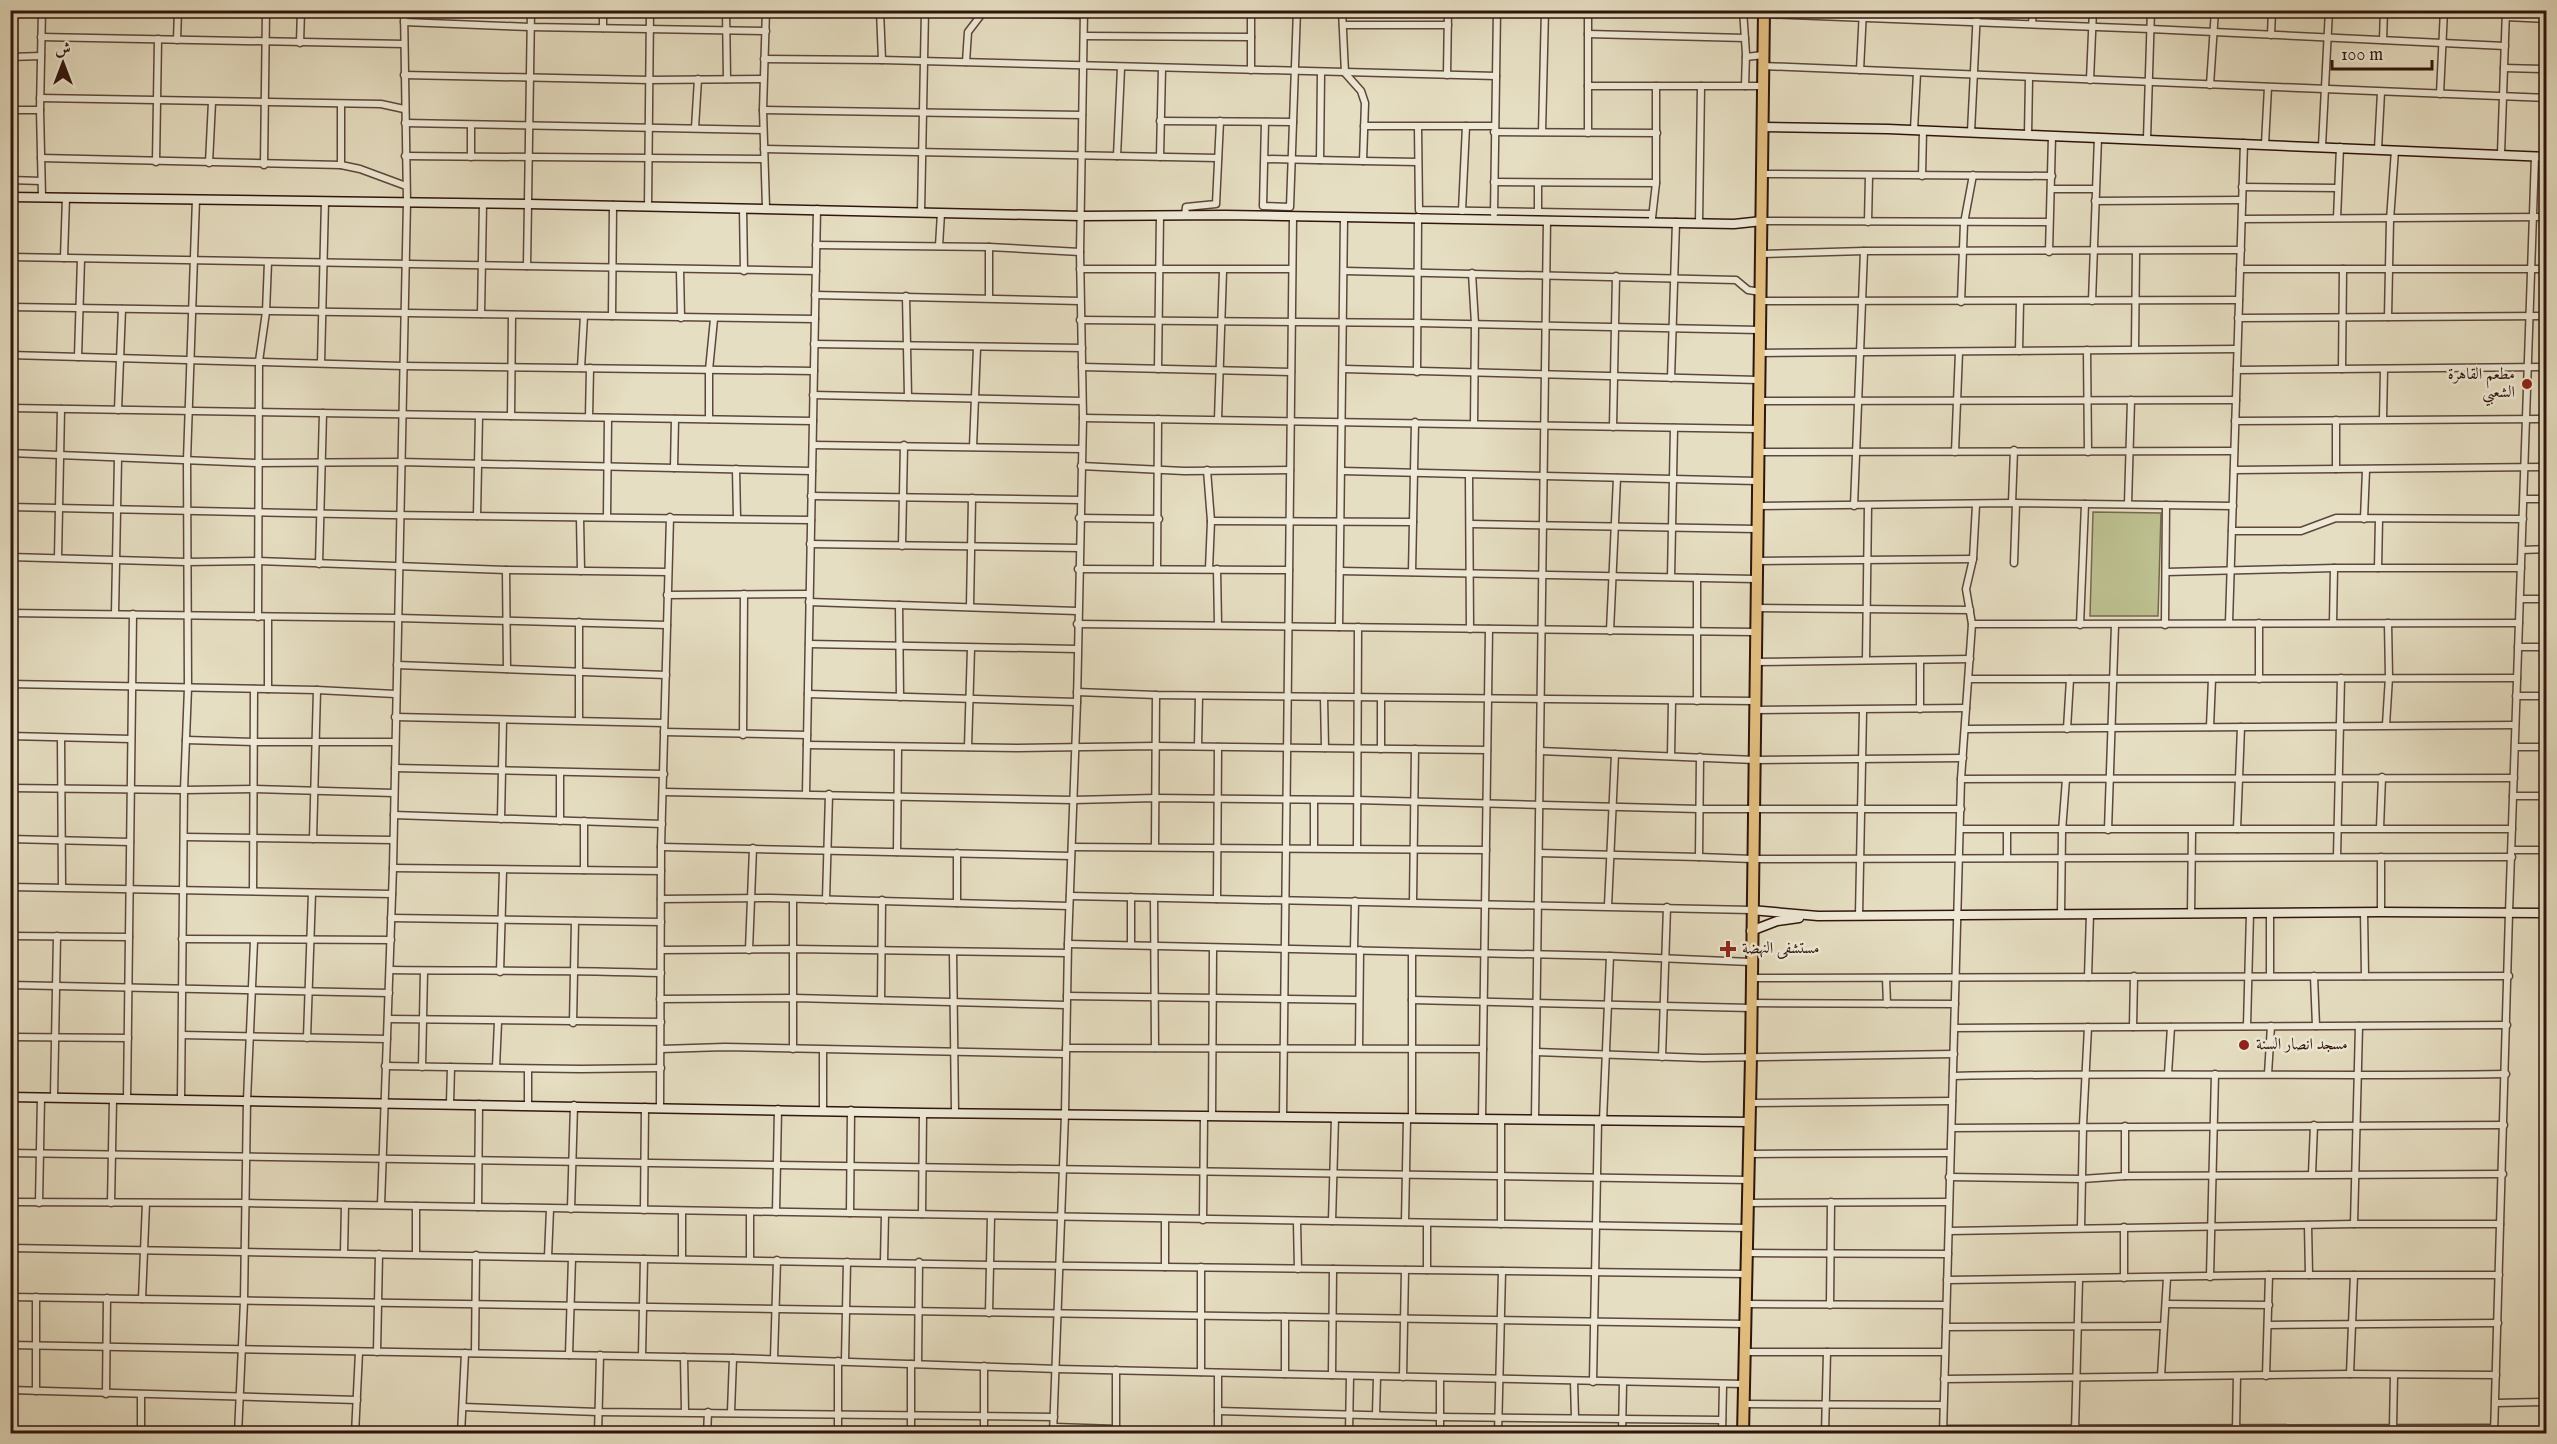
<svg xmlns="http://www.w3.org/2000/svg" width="2557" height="1444" font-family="'IM FELL English',Amiri,serif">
  <rect width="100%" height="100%" fill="#e6dec2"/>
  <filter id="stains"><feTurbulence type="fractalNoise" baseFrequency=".00333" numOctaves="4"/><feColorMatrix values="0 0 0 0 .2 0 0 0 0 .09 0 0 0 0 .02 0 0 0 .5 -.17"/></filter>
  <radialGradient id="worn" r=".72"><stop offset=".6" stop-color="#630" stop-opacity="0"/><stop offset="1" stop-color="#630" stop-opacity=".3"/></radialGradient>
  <!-- green -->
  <path fill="#bcbf8f" stroke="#766a4e" stroke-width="1.5" d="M2093 512 2161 513 2158 616H2090Z"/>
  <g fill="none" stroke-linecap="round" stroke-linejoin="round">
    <!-- street casing -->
    <g stroke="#5d473a" stroke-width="9">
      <g id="street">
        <path d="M603 10V28"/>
        <path d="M726 10 727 79"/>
        <path d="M766 10 763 110 766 208"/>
        <path d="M850 10 1084 15"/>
        <path d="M880 10 882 60"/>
        <path d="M1251 10V70"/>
        <path d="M1743 10 1746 54 1745 86"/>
        <path d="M1764 14 2150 29 2505 46"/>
        <path d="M2506 17 2546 19"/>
        <path d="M404 22 530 27 766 31"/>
        <path d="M2032 24 2033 10"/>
        <path d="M1343 25H1448"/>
        <path d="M1588 34 1745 38"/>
        <path d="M2271 35 2272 10"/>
        <path d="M1084 36 1251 37"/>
        <path d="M41 37 404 44"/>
        <path d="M177 40 178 10"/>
        <path d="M2383 40 2384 10"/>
        <path d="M300 43 301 10"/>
        <path d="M10 57 41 56"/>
        <path d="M1746 57 1763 55"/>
        <path d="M764 59 882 60 1496 76"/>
        <path d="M966 62 968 32 984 11"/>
        <path d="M1763 66 2546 98"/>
        <path d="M2504 68 2546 69"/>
        <path d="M1860 70 1863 10"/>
        <path d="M404 75 649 80 763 79"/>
        <path d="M1447 75 1448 10"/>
        <path d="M2090 80 2093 10"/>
        <path d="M2210 85 2215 10"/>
        <path d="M1588 86H1762"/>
        <path d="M2440 94 2444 10"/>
        <path d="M40 98 381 104 404 109"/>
        <path d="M10 110H40"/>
        <path d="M763 110 1082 115"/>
        <path d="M1160 121 1293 122"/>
        <path d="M1265 122 1263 206 1290 207 1297 10"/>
        <path d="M405 123 763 130"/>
        <path d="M1364 126H1494"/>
        <path d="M1418 127 1419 210 1652 214"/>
        <path d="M695 128 698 79"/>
        <path d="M1914 130 1917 73"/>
        <path d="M1494 132 1657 133"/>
        <path d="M1542 132 1545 10"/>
        <path d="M1971 132 1977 10"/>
        <path d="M1588 133V10"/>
        <path d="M2028 135 2029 78"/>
        <path d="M2147 139 2151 10"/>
        <path d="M2265 144 2268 87"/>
        <path d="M2322 146 2329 10"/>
        <path d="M764 149 1218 158"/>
        <path d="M2378 149 2381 92"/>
        <path d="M2501 154 2506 10"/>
        <path d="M405 156 763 159"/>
        <path d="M1117 156 1121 68"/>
        <path d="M471 157V126"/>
        <path d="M1160 157 1162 68"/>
        <path d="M41 158 341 165 360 169 406 186"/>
        <path d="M1265 159 1363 161 1365 103 1361 91 1345 73 1342 10"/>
        <path d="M1320 160 1321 73"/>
        <path d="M1363 161 1418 162"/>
        <path d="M156 162 158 39"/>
        <path d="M209 163 212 102"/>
        <path d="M264 165 266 10"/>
        <path d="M341 165V104"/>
        <path d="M1762 174 2052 176"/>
        <path d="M1922 176 1923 130"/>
        <path d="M10 180 41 181"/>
        <path d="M1494 182 1656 183"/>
        <path d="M1538 183V212"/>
        <path d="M2242 187 2337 188"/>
        <path d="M2052 189H2095"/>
        <path d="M42 197 40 110 42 10"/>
        <path d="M2095 201 2242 200"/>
        <path d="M648 206 650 10"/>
        <path d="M743 208 744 271"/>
        <path d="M1462 211 1466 126"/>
        <path d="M921 212 925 10"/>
        <path d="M1494 214 1497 10"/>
        <path d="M1185 215 1186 207 1216 204 1220 121"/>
        <path d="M1652 218 1656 183V86"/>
        <path d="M2337 218 2340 147"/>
        <path d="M2242 219 2546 217"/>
        <path d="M1762 221 2049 222"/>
        <path d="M1868 222 1869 176"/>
        <path d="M1699 223 1701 86"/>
        <path d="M816 245 989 247 1080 252"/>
        <path d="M939 246 941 213"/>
        <path d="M2049 252 2052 136"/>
        <path d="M1761 254 1864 251 2241 250"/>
        <path d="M10 257 816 271"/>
        <path d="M64 258 66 197"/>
        <path d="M527 266 531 10"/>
        <path d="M1080 269H1292"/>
        <path d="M2240 269H2546"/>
        <path d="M680 270 681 318"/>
        <path d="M1345 271 1736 280 1748 290 1761 292"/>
        <path d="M1472 273 1475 324 1474 424"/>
        <path d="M815 295 1080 301"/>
        <path d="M906 296 908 397"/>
        <path d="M989 297V247"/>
        <path d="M1760 301 2239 300"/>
        <path d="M2092 301 2098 137"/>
        <path d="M1961 302 1964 223 1973 175"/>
        <path d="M10 307 815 319"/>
        <path d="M481 314 483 203"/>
        <path d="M612 316 613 205"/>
        <path d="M2388 317 2390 220 2395 150"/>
        <path d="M2238 318 2546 316"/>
        <path d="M1080 320 1418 323 1760 330"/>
        <path d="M814 344 1082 348"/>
        <path d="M2135 349 2136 252"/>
        <path d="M2087 350 2088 452"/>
        <path d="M2019 351 2020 302"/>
        <path d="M1759 353 2237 349"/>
        <path d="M10 355 403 366 814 371"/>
        <path d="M78 357 81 259"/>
        <path d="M321 363 325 201"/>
        <path d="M1082 367 1291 372"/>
        <path d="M581 368 584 316"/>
        <path d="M1158 369 1160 215"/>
        <path d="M1344 369 1758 380"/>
        <path d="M2342 369 2343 269"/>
        <path d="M2237 370 2546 367"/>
        <path d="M1417 372 1418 217"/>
        <path d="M1671 378 1676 222"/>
        <path d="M813 395 1082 401"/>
        <path d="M1758 401 2236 400"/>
        <path d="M10 408 813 421"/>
        <path d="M118 410 122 309"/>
        <path d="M511 416 512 315"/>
        <path d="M589 417 590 368"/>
        <path d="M1083 418 1757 429"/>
        <path d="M709 419V370L714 319"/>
        <path d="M1218 419 1223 271"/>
        <path d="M2383 419 2384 369"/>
        <path d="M2235 421 2546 419"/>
        <path d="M1613 427 1616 276"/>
        <path d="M813 445 1081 449"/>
        <path d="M973 447 977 348"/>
        <path d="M1758 452 2234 451"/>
        <path d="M1955 452 1959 352"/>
        <path d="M10 453 258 463 400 462 812 471"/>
        <path d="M1081 466 1184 471 1290 470"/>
        <path d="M674 468 675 419"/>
        <path d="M736 469 737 518"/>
        <path d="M2336 469V420"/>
        <path d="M1207 470 1211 521 1209 569"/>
        <path d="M2234 470 2546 467"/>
        <path d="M1342 471 1757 481"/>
        <path d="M1469 475 1470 629"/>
        <path d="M811 496 1080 500"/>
        <path d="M2524 499H2546"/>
        <path d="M2012 503 2014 450"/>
        <path d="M2128 504 2131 400"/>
        <path d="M1757 506 2012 503 2233 506"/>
        <path d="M1854 506 1864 251"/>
        <path d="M10 507 389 515 811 520"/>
        <path d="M477 516 479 416"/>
        <path d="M607 517 608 418"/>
        <path d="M580 518 581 571"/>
        <path d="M1079 518 1159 519"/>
        <path d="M2364 519 2366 470"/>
        <path d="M1211 521 1413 522"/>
        <path d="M1471 524 1757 529"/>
        <path d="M2232 531H2301L2336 518 2523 519"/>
        <path d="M810 544 1079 548"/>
        <path d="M902 546 904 445"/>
        <path d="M2522 550 2546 549"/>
        <path d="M10 557 186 562 258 561 506 570 668 572"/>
        <path d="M58 558 61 409"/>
        <path d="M1756 561 1973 559"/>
        <path d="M2014 563 2016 503"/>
        <path d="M319 564 323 413"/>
        <path d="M2378 568 2379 519"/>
        <path d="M1078 569 1289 570"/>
        <path d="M1157 569 1158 419"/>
        <path d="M1217 569 1218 625"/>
        <path d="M506 570 507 669"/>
        <path d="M1340 571 1755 579"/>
        <path d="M1412 572 1415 422"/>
        <path d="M2166 572 2334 568H2521"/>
        <path d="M1671 577 1674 428"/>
        <path d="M667 595 809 594"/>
        <path d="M2520 599H2546"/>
        <path d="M809 602 1077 611"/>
        <path d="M899 605 900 697"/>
        <path d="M970 607 972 498"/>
        <path d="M1756 608 1970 610"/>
        <path d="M10 613 398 618 667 625"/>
        <path d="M115 614 118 458"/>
        <path d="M258 617 259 361 266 312 268 262"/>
        <path d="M268 617V689"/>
        <path d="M2229 623 2244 143"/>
        <path d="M2259 623V679"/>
        <path d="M2333 623 2334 568"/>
        <path d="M1077 624 1755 632"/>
        <path d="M1972 624 2519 623"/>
        <path d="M2080 625 2085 504"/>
        <path d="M2165 625 2166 505"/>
        <path d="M1339 627 1344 217"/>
        <path d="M1610 631 1617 478"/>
        <path d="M809 644 1077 649"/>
        <path d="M2518 647H2546"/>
        <path d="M1866 660 1868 506"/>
        <path d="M1755 662 1970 659"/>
        <path d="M397 665 666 675"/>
        <path d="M1969 679 2517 678"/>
        <path d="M10 684 317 690 395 694"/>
        <path d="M1077 692 1156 695 1755 701"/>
        <path d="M808 694 1077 702"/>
        <path d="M2516 696H2546"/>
        <path d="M1324 697 1325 748"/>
        <path d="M1381 698V749"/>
        <path d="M1697 701V578"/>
        <path d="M1920 709V660"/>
        <path d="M1755 710 1966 708"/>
        <path d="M395 717 664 723"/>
        <path d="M579 720V622"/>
        <path d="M2386 725 2389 677 2388 623"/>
        <path d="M2210 727 2212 679"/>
        <path d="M1965 729 2515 725"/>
        <path d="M2067 729 2070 679"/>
        <path d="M664 732 807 735"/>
        <path d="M743 735 744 594"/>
        <path d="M10 736 131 739"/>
        <path d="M61 738 62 887"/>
        <path d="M186 740 254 742H395"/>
        <path d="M807 745 1017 748 1156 746 1487 750"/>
        <path d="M1198 746 1199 696"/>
        <path d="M968 747 971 648"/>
        <path d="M2515 747H2546"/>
        <path d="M1540 751 1755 760 1963 758"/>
        <path d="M1671 756 1672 701"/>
        <path d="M395 768 664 774"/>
        <path d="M560 773V821"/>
        <path d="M1961 779 2514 778"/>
        <path d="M10 788 184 790 254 789 394 793"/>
        <path d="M664 792 1073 800 1155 798 1356 800 1699 809H1961"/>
        <path d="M806 794 817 209"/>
        <path d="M2513 796H2546"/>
        <path d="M1314 800V848"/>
        <path d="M394 815 662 824"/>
        <path d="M501 819 503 720"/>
        <path d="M584 821V870"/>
        <path d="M2380 828 2382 777"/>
        <path d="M1961 829H2512"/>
        <path d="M2237 829 2241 727"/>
        <path d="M2007 830V858"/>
        <path d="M2108 830 2115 625"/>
        <path d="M185 837 393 840"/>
        <path d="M10 839 130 842"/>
        <path d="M313 839 317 690"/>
        <path d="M1155 846 1156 695"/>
        <path d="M661 847 1071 856"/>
        <path d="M1072 847 1486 850"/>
        <path d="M1357 848 1358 627"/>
        <path d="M2512 850H2546"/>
        <path d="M897 852 898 747"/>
        <path d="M1539 853 1699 857 1700 757"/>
        <path d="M1699 857 1752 859 2512 857"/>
        <path d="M2337 857 2341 678"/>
        <path d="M393 868 661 871"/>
        <path d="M10 887 392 894"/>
        <path d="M253 891 254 689"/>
        <path d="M1070 896 1751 910"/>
        <path d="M1154 898 1155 1048"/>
        <path d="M661 899 771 898 1069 906"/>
        <path d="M793 899V1049"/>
        <path d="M1217 899 1218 747"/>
        <path d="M826 900 829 794"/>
        <path d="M1413 902 1415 749"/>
        <path d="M957 903V853"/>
        <path d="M1608 906 1615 754"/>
        <path d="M2364 912 2365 976"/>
        <path d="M2381 912V857"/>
        <path d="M2270 913V976"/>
        <path d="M2061 914 2062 831 2066 779"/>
        <path d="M2191 914 2192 830"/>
        <path d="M1859 916 1863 711"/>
        <path d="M391 918 661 922"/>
        <path d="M10 936 129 937"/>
        <path d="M182 939 391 940"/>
        <path d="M1068 944 1610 956 1751 962"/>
        <path d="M1131 945V897"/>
        <path d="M661 950 795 949 1067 953"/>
        <path d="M749 950 753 848"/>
        <path d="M1354 950 1355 901"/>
        <path d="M953 952 955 1112"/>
        <path d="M1412 952V1118"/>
        <path d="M390 970C480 971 571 970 661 973"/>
        <path d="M500 972 503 870"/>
        <path d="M2314 976 2316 1026"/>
        <path d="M2088 977 2090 914"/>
        <path d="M1751 978 2509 976"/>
        <path d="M1886 978 1887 1004"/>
        <path d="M10 985 389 993"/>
        <path d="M1067 996 1358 1000"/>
        <path d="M660 999 794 998 1066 1005"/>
        <path d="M881 1000 882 900"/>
        <path d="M1412 1000 1751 1008"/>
        <path d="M1751 1003 1955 1004"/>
        <path d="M388 1019 661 1022"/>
        <path d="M573 1023 575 921"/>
        <path d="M2247 1026 2250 913"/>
        <path d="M2133 1027 2134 976"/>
        <path d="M1955 1028 2507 1025"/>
        <path d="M182 1035 387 1039"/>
        <path d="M10 1037 128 1038"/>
        <path d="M307 1038 312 893"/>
        <path d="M1066 1048 1483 1049"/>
        <path d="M1359 1048 1360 950"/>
        <path d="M661 1049 725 1047 1065 1054"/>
        <path d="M1536 1052 1703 1058 1954 1054"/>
        <path d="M1662 1057 1667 907"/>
        <path d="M385 1066 581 1069 661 1068"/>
        <path d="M422 1067 424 971"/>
        <path d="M496 1067 498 1022"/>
        <path d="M528 1069V1104"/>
        <path d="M2168 1074 2171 1027"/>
        <path d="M2268 1074 2271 1026"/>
        <path d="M1953 1076C2137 1072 2321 1077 2506 1074"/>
        <path d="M54 1097 57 936"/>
        <path d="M127 1099 133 614"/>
        <path d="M181 1099 184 790 188 688 187 460 196 199"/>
        <path d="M450 1103 451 1067"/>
        <path d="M1751 1103 1952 1101"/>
        <path d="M660 1107 661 847 670 517"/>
        <path d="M823 1110V1050"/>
        <path d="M1212 1116 1213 948"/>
        <path d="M1283 1117 1293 217"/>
        <path d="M1482 1119 1489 629"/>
        <path d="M1535 1120 1547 220"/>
        <path d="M1603 1121 1610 956"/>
        <path d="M2125 1126V1176"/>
        <path d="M1952 1128 2504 1125"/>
        <path d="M10 1153 1749 1180"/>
        <path d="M1749 1154 1950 1153"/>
        <path d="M2312 1174 2314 1125"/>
        <path d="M1949 1177 2082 1179 2125 1176 2503 1174"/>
        <path d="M10 1202 245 1203 1748 1228"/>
        <path d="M39 1203 41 1097"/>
        <path d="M111 1203 113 1099"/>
        <path d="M1748 1203 1949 1202"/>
        <path d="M381 1205 393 868 407 202 404 10"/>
        <path d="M478 1207 479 1104"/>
        <path d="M571 1209 574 1105"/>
        <path d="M644 1210 645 1107"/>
        <path d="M776 1212 778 1109"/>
        <path d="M850 1213 851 1110"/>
        <path d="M922 1214 923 1113"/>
        <path d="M1165 1219V1267"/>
        <path d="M1203 1220 1204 1116"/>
        <path d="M1332 1221 1335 1117"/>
        <path d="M1297 1222 1298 1269"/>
        <path d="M1405 1222 1407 1118"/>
        <path d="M1427 1223V1270"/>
        <path d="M1501 1224V1119"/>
        <path d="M2354 1224 2359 1026"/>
        <path d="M2308 1225 2309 1275"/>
        <path d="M2081 1228 2083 1125 2088 1027"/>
        <path d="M1949 1231 2354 1224H2500"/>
        <path d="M10 1236 12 1202"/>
        <path d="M10 1248 991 1265 1747 1274"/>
        <path d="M344 1253 345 1205"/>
        <path d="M1747 1253 1948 1254"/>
        <path d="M416 1254V1206"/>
        <path d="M548 1257 550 1209"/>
        <path d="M682 1258V1211"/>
        <path d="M750 1260V1212"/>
        <path d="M884 1262 885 1214"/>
        <path d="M2210 1277 2215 1074"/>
        <path d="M2124 1278V1227"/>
        <path d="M1947 1280 2269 1275H2499"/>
        <path d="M10 1297 1746 1324"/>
        <path d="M142 1299 146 1203"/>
        <path d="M1747 1304 1946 1305"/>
        <path d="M2166 1304 2269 1305"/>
        <path d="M1830 1305 1831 1202"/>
        <path d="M989 1313 991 1216"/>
        <path d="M2269 1325 2498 1323"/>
        <path d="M1946 1327 2163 1326"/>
        <path d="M10 1345 733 1358 1057 1369 1744 1384"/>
        <path d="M377 1352 379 1254"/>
        <path d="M1746 1352H1945"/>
        <path d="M475 1353 476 1255"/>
        <path d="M569 1355 572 1258"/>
        <path d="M642 1356 644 1259"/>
        <path d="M684 1357 685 1411"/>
        <path d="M774 1359 777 1260"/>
        <path d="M845 1361 847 1262"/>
        <path d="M911 1364V1434"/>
        <path d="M918 1364 919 1262"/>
        <path d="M1201 1372V1267"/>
        <path d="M1285 1374V1317"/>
        <path d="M2350 1374 2354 1275"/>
        <path d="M1332 1375 1333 1269"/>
        <path d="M2161 1376 2167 1278"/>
        <path d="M2266 1376 2269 1275"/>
        <path d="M1403 1377 1405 1270"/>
        <path d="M1440 1378V1434"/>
        <path d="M1944 1379 2350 1374 2496 1375"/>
        <path d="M1574 1381 1575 1418"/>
        <path d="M1593 1382 1598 1121"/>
        <path d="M10 1390 357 1400"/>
        <path d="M36 1391V1297"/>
        <path d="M106 1394 107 1298"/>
        <path d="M141 1394V1434"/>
        <path d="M2496 1403 2546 1402"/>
        <path d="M1744 1404 1943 1405"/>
        <path d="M463 1407 598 1412 1054 1417"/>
        <path d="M1218 1411 1440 1417 1722 1420"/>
        <path d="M731 1412 733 1358"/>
        <path d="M1376 1415 1377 1377"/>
        <path d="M10 1419 11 1390"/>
        <path d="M1054 1427 1116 1429"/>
        <path d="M2393 1428 2394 1375"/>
        <path d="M1943 1429 2494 1428"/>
        <path d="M2236 1430 2237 1376"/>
        <path d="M2075 1431 2079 1279"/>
        <path d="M238 1434 244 1301 247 1100 254 941"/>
        <path d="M355 1434 359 1352"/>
        <path d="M461 1434 465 1353"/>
        <path d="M598 1434 600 1355"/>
        <path d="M707 1434 708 1412"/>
        <path d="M838 1434V1361"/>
        <path d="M984 1434V1366"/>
        <path d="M1053 1434 1065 1114 1068 944 1077 702 1083 418 1080 252 1084 10"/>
        <path d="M1116 1434V1370"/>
        <path d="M1218 1434V1373"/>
        <path d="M1349 1434 1350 1376"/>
        <path d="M1498 1434 1502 1271"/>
        <path d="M1622 1434 1623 1383"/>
        <path d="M1722 1434 1723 1385"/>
        <path d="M1825 1434 1827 1352"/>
        <path d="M1943 1434 1961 779 1972 624 1966 589 1973 559 1976 505"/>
        <path d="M2494 1434 2509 913 2535 156"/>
      </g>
    </g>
    <!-- secondary casing -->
    <g stroke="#2f150c" stroke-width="11">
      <g id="secondary">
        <path d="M1762 127 1888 129 2546 157"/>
        <path d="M10 197 529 204 1081 216 1225 215 1734 224 1762 221"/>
        <path d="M1751 910 1818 916 2381 912 2546 913"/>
        <path d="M1751 931 1777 921 1799 918"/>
        <path d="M10 1097 923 1113 1750 1122"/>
      </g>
    </g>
    <!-- highway casing -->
    <g stroke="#2f150c" stroke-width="14">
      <path id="highway" d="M1743 1434 1751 1057 1764 10"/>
    </g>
    <!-- street -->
    <use href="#street" stroke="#efead7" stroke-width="6"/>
    <!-- secondary -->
    <use href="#secondary" stroke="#efead7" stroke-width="8"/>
    <!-- highway -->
    <use href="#highway" stroke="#e3bf81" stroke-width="10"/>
  </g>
  <!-- markers -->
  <g fill="#8f2418" stroke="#efead7" stroke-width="2">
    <circle cx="2527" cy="384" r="6"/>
    <path d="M1725 940h6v6h6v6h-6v6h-6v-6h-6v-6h6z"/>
    <circle cx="2244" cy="1045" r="6"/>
  </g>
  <g text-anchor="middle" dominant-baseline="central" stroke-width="5" stroke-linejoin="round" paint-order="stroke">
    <!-- poi labels -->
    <g font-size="16" fill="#2f150c" stroke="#efead7" text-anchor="start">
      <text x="2515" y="375" text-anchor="end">مطعم القاهرة<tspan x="2515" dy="18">الشعبي</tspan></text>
      <text x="1742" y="949">مستشفى النهضة</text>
      <text x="2256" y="1045">مسجد انصار السنة</text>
    </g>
  </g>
  <!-- margin -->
  <rect width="2557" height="1444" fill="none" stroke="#e6dec2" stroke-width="36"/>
  <rect x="12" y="12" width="2533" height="1420" fill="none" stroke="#2f150c" stroke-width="3"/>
  <rect x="18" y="18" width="2521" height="1408" fill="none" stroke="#2f150c" stroke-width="1.5"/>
  <!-- north arrow -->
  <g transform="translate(63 63)" stroke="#efead7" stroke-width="4.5" paint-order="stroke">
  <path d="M0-4.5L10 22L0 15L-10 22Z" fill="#2f150c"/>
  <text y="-9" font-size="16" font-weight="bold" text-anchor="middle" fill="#2f150c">ش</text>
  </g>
  <!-- scale -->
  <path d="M2332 60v9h100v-9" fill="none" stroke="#2f150c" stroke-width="3"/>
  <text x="2341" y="60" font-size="18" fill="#2f150c" stroke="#efead7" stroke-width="4.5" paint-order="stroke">100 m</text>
  <rect width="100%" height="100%" filter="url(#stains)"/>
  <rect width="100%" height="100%" fill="url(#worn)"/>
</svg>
